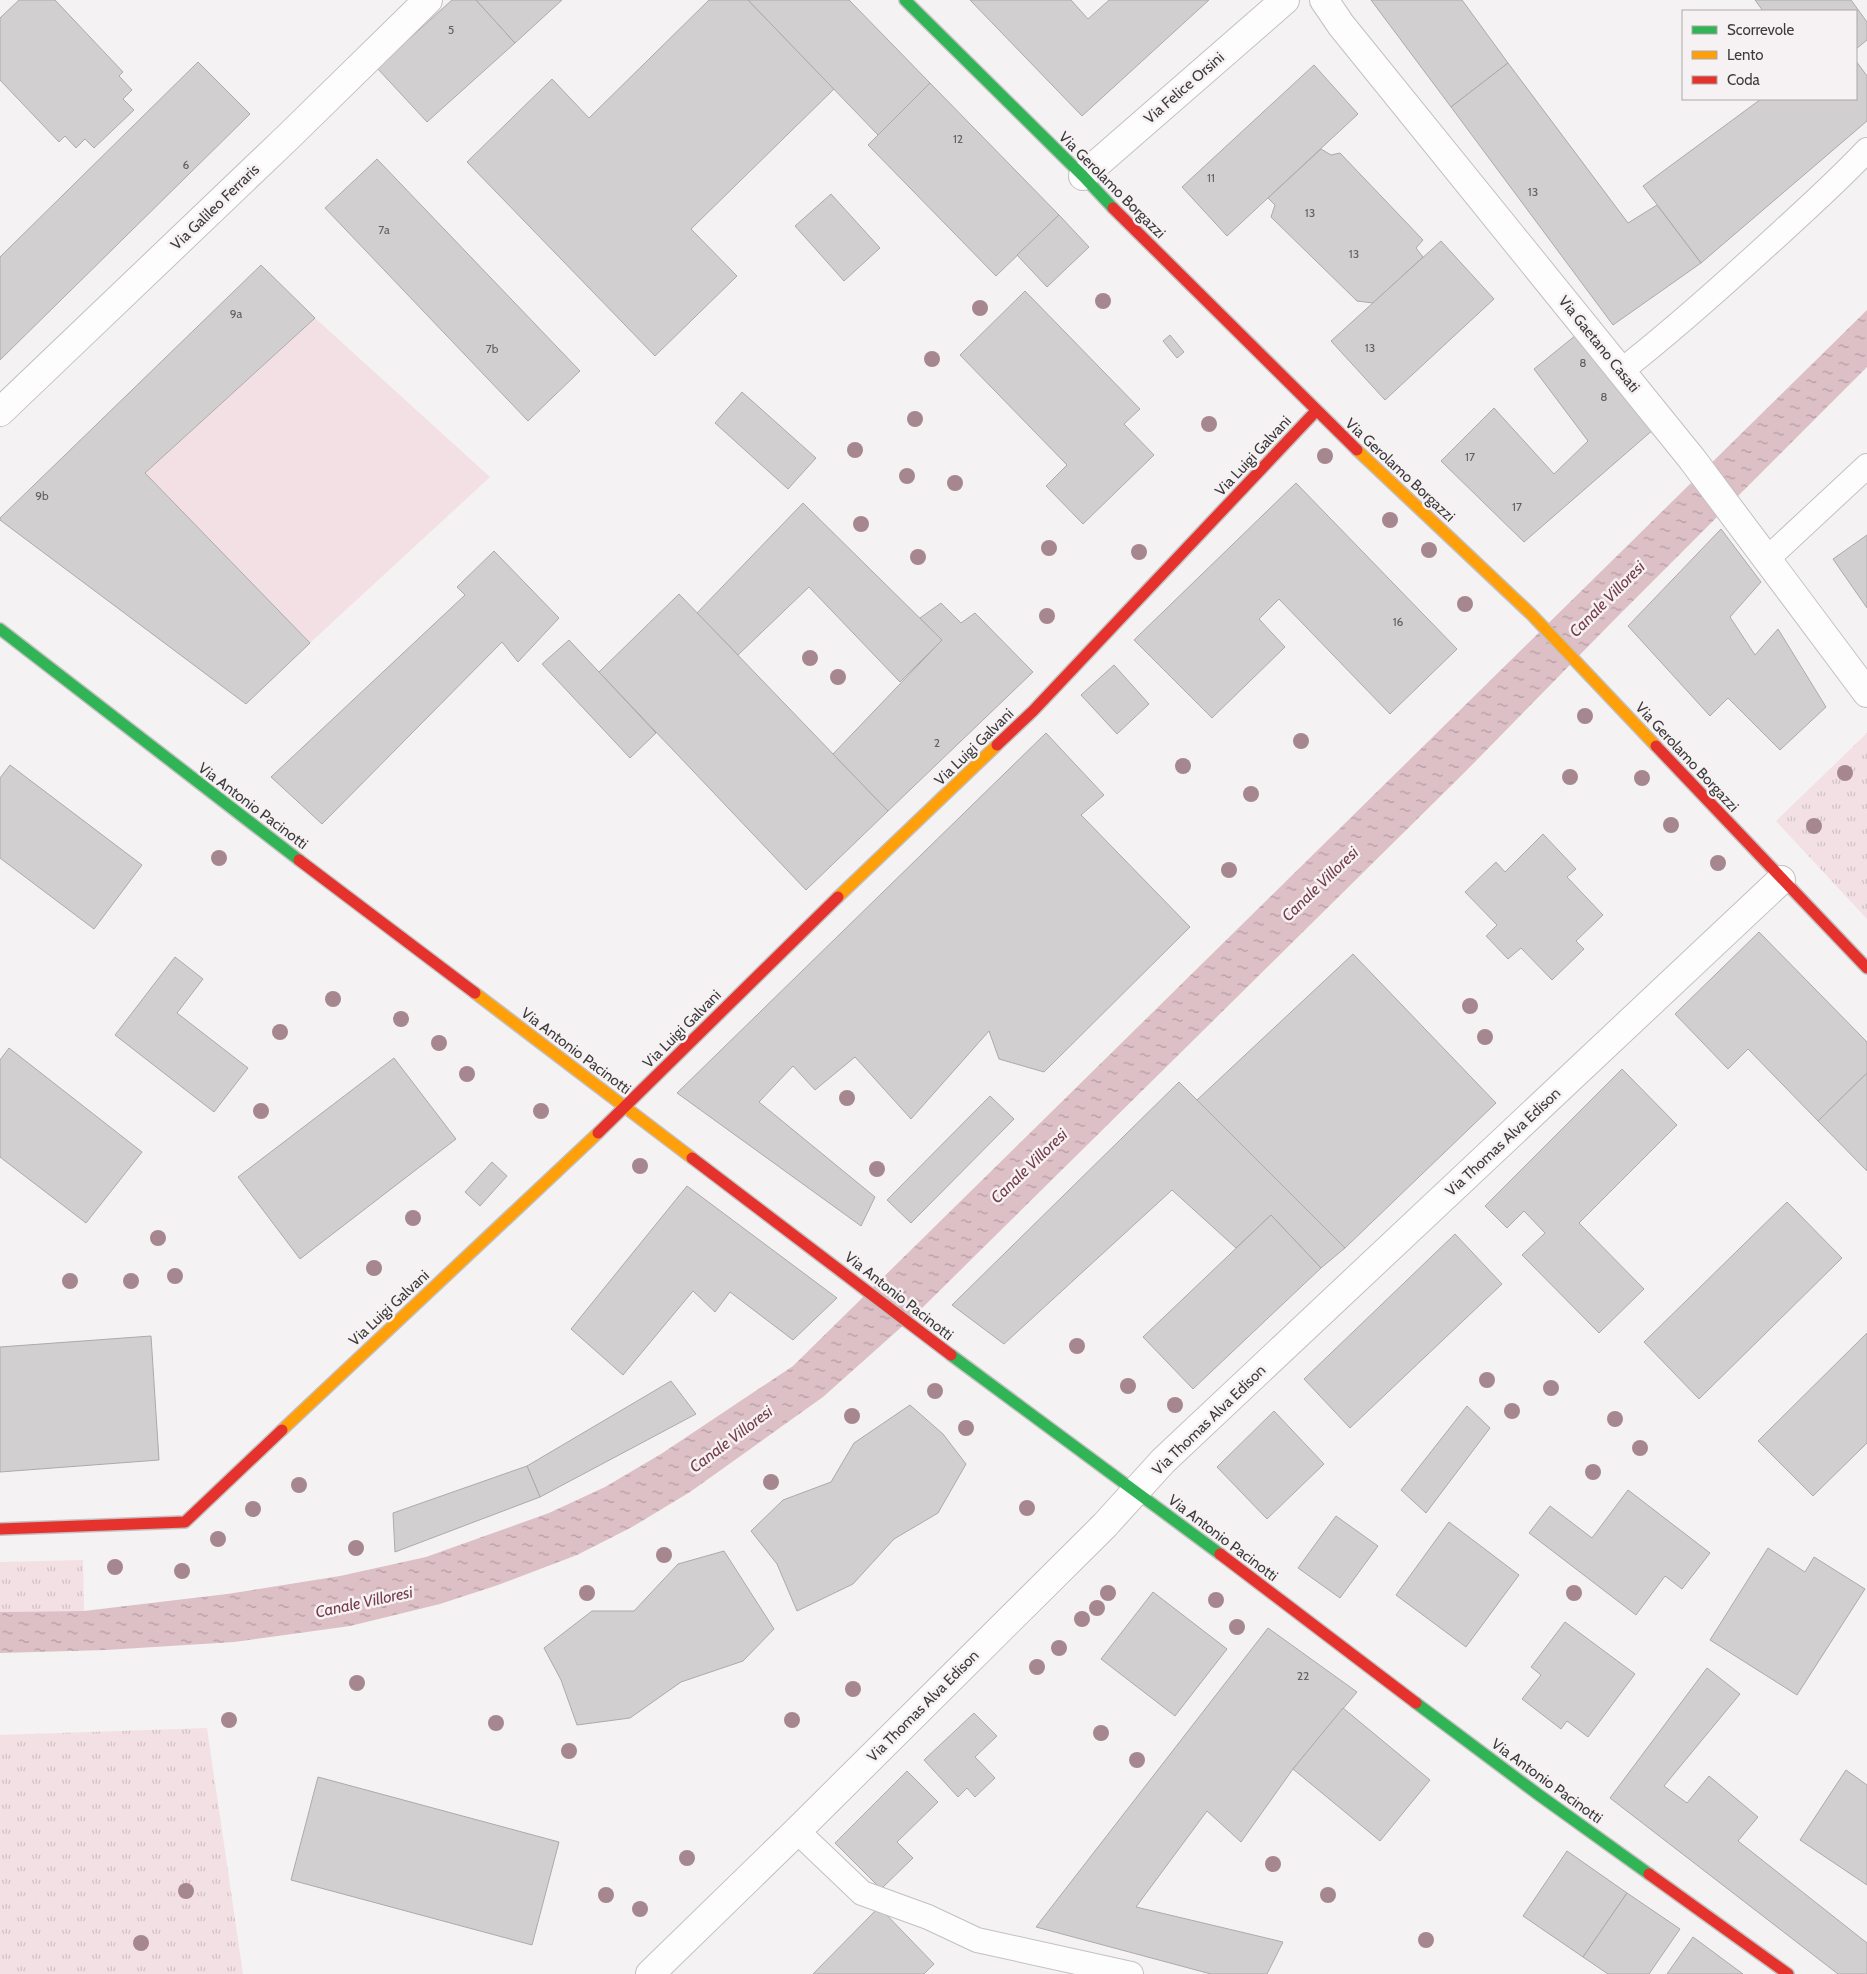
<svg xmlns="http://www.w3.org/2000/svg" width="1867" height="1974" font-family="Cabin,sans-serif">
  <defs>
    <pattern id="grass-tufts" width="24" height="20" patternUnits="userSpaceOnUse" patternTransform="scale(1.25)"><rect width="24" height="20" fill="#f3e0e4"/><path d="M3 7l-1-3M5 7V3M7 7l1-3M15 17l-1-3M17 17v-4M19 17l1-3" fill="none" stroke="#d1c1c4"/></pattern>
    <pattern id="water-ripples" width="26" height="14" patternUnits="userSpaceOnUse" patternTransform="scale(1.25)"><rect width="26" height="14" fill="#ddbfc6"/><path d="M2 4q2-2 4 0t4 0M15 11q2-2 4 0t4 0" fill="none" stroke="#b49ca2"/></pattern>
  </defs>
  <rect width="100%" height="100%" fill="#f5f2f3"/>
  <!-- grass -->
  <g fill="url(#grass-tufts)">
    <path d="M1867 733V919L1776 821Z"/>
    <path d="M83 1560 84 1611 0 1612V1562Z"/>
    <path d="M207 1728 243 1974H0V1735Z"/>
  </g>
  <!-- garden -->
  <path fill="#f3e0e4" d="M315 318 490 477 310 643 145 473Z"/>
  <!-- water -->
  <path fill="url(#water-ripples)" d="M1867 310V367L1616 618 1467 770 916 1314 823 1397 690 1492 632 1527 577 1555 498 1585 440 1604 350 1626 234 1642 106 1650 0 1653V1612L84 1611 227 1594 340 1576 426 1557 549 1513 605 1487 661 1454 793 1366Z"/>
  <!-- building -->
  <g fill="#d1cfd0" stroke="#acaaab">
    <path d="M19 0H55L123 72 119 76 132 90 123 99 134 110 94 148 85 139 76 148 65 136 59 142 0 80V18Z"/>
    <path d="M452 0H476L515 43 427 122 377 68Z"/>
    <path d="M476 0H562L515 43Z"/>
    <path d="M709 0H748L834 89 691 229 737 276 655 356 467 162 552 79 589 118Z"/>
    <path d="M748 0H849L930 83 878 135Z"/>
    <path d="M970 0H1071L1088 19 1109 0H1209L1082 116Z"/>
    <path d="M1371 0H1462L1508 63 1451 107Z"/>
    <path d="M1755 0H1851L1867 22V40L1856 49V11H1763Z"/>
    <path d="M1856 61 1867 76V121L1701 263 1643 186 1761 99H1856Z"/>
    <path d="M198 62 250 114 0 360V257Z"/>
    <path d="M1508 63 1628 223 1657 205 1701 263 1613 325 1451 107Z"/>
    <path d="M1314 65 1358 114 1227 236 1182 187Z"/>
    <path d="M930 83 1059 215 996 276 868 145Z"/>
    <path d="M1321 149 1331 155 1340 153 1423 240 1416 248 1423 257 1373 303 1357 301 1271 217 1275 205 1268 198Z"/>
    <path d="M377 159 580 371 528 421 325 208Z"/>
    <path d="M831 194 880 248 844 281 795 226Z"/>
    <path d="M1059 215 1089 247 1047 287 1017 255Z"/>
    <path d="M1441 241 1494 299 1385 400 1331 341Z"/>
    <path d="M261 265 315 318 145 473 310 643 246 704 0 520V518Z"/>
    <path d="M1025 291 1140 409 1124 424 1154 455 1083 524 1046 486 1067 465 960 355Z"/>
    <path d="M1170 335 1184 352 1177 358 1163 341Z"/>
    <path d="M1576 335 1654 429 1524 542 1441 461 1494 408 1554 474 1588 441 1534 369Z"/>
    <path d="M742 392 816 458 788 489 715 423Z"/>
    <path d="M1296 483 1457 649 1390 714 1279 599 1259 619 1285 647 1212 718 1134 640Z"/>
    <path d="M803 503 942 640 900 682 809 587 738 655 697 613Z"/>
    <path d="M1721 529 1761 582 1730 617 1755 655 1778 629 1826 707 1780 750 1728 698 1710 716 1628 626Z"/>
    <path d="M1867 535V608L1833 559Z"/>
    <path d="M494 551 559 618 518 662 502 642 322 824 271 777 465 595 457 587Z"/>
    <path d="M679 594 888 811 806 890 599 672Z"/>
    <path d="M941 603 961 623 975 613 1033 672 888 811 833 754 942 640 920 618Z"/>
    <path d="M569 640 656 733 630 758 542 664Z"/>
    <path d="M1114 665 1149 704 1117 734 1081 695Z"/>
    <path d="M1046 733 1104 795 1081 815 1190 927 1044 1072 999 1059 989 1031 911 1119 855 1057 815 1090 793 1066 759 1102 875 1197 861 1226 677 1093Z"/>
    <path d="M10 765 142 865 94 929 0 858V778Z"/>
    <path d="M1543 834 1576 869 1567 877 1603 915 1576 941 1584 949 1552 980 1521 948 1508 959 1486 936 1497 925 1465 892 1496 862 1505 872Z"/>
    <path d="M1759 932 1867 1042V1073L1818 1121 1748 1049 1728 1069 1675 1014Z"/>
    <path d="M1353 954 1496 1103 1345 1248 1197 1100Z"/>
    <path d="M175 957 203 979 177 1013 248 1068 214 1112 115 1035Z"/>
    <path d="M9 1048 142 1152 86 1223 0 1157V1060Z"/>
    <path d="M394 1058 456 1139 300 1259 238 1177Z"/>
    <path d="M1622 1069 1677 1125 1579 1223 1644 1289 1599 1333 1522 1255 1545 1233 1524 1211 1507 1228 1485 1206Z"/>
    <path d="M1867 1073V1171L1818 1121Z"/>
    <path d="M1179 1082 1345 1248 1321 1268 1271 1215 1236 1248 1172 1190 1004 1344 952 1305Z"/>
    <path d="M990 1096 1014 1119 911 1223 887 1200Z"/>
    <path d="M492 1162 507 1176 480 1206 465 1192Z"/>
    <path d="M687 1186 837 1298 793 1340 730 1292 715 1312 693 1291 623 1375 571 1329Z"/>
    <path d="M1787 1202 1842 1258 1699 1399 1644 1342Z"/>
    <path d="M1271 1215 1321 1268 1193 1389 1143 1337Z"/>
    <path d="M1455 1234 1502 1284 1350 1428 1304 1379Z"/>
    <path d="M1867 1333V1443L1813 1496 1758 1441Z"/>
    <path d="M151 1336 159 1460 0 1472V1347Z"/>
    <path d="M671 1381 696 1414 540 1497 527 1466Z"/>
    <path d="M910 1405 943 1434 966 1464 938 1513 894 1539 853 1584 797 1611 777 1564 751 1531 783 1500 831 1482 854 1443Z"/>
    <path d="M1467 1406 1490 1428 1426 1513 1401 1490Z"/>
    <path d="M1274 1411 1324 1464 1267 1519 1217 1467Z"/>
    <path d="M527 1466 540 1497 395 1552 393 1513Z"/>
    <path d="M1628 1490 1710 1553 1682 1589 1665 1576 1636 1615 1529 1533 1550 1506 1592 1538Z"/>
    <path d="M1336 1516 1378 1546 1340 1598 1298 1568Z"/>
    <path d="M1449 1522 1519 1575 1466 1647 1396 1595Z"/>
    <path d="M1768 1548 1805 1572 1814 1557 1865 1589 1797 1695 1710 1640Z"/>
    <path d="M724 1551 774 1629 743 1661 681 1682 630 1718 577 1725 561 1680 544 1648 592 1611H634L678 1564Z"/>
    <path d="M1153 1592 1227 1649 1175 1716 1101 1659Z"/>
    <path d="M1565 1622 1635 1674 1588 1737 1567 1721 1561 1729 1522 1699 1541 1675 1531 1667Z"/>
    <path d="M1268 1628 1357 1692 1293 1769 1241 1842 1207 1811 1136 1907 1283 1942 1267 1974H1211L1036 1927Z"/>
    <path d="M1707 1668 1740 1694 1664 1786 1687 1803 1709 1776 1758 1817 1738 1841 1867 1943V1974H1838L1610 1798Z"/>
    <path d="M1343 1708 1430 1780 1380 1841 1293 1769Z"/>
    <path d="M974 1713 997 1736 975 1757 995 1778 975 1797 967 1788 958 1797 924 1760Z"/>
    <path d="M1846 1770 1867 1785V1885L1800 1840Z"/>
    <path d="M907 1771 938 1802 897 1842 913 1858 881 1889 835 1843Z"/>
    <path d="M318 1777 559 1842 532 1945 291 1880Z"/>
    <path d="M1567 1851 1627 1893 1583 1957 1523 1916Z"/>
    <path d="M1627 1893 1680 1929 1649 1974H1608L1583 1957Z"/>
    <path d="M879 1907 934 1964 924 1974H813Z"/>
    <path d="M1693 1937 1743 1974H1667Z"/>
  </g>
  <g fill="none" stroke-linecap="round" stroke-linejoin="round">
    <!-- lane casing -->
    <g stroke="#c2c0c0" stroke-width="26">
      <g id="lane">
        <path d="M1621 371C1671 332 1718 290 1765 247 1800 215 1835 184 1867 150"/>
        <path d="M1767 559 1867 466"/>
        <path d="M797 1831 862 1893 928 1917 977 1940 1131 1974"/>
      </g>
    </g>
    <!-- street casing -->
    <g stroke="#c2c0c0" stroke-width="30">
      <g id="street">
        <path d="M1324 0 1341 25 1692 459 1867 693"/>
        <path d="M1083 176 1285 0"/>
        <path d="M0 412 287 138 428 0"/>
        <path d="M650 1974 797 1831 1105 1525 1163 1461 1781 880"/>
      </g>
    </g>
    <!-- fast casing -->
    <g stroke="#c2c0c0" stroke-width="14">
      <g id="fast">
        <path d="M905 0 1083 176 1113 208"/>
        <path d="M0 629 299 860"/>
        <path d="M951 1355 1220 1554"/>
        <path d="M1416 1703 1539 1795 1649 1874"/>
      </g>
    </g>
    <!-- slow casing -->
    <g stroke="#c2c0c0" stroke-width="14">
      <g id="slow">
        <path d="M1357 450 1531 614 1656 746"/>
        <path d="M838 897 997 745"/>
        <path d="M475 993 692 1158"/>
        <path d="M282 1430 598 1133"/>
      </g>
    </g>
    <!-- jam casing -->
    <g stroke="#c2c0c0" stroke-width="14">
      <g id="jam">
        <path d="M1113 208 1357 450"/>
        <path d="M997 745 1033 711 1316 411"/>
        <path d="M1656 746 1867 968"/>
        <path d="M299 860 475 993"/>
        <path d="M598 1133 838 897"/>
        <path d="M692 1158 951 1355"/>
        <path d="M0 1529 185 1522 282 1430"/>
        <path d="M1220 1554 1416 1703"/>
        <path d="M1649 1874 1788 1974"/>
      </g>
    </g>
    <!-- lane -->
    <use href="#lane" stroke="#fefdfd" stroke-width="24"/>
    <!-- street -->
    <use href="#street" stroke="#fefdfd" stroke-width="28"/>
    <!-- fast -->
    <use href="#fast" stroke="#30b455" stroke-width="11"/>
    <!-- slow -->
    <use href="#slow" stroke="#ff9f0a" stroke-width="11"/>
    <!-- jam -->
    <use href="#jam" stroke="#e5322d" stroke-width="11"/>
  </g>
  <!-- trees -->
  <g fill="#a68790">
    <circle cx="1103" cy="301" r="8"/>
    <circle cx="980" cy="308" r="8"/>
    <circle cx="932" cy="359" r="8"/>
    <circle cx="915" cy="419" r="8"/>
    <circle cx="1209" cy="424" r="8"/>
    <circle cx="855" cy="450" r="8"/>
    <circle cx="1325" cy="456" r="8"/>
    <circle cx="907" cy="476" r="8"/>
    <circle cx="955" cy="483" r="8"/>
    <circle cx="1390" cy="520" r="8"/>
    <circle cx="861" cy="524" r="8"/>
    <circle cx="1049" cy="548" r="8"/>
    <circle cx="1429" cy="550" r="8"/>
    <circle cx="1139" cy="552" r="8"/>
    <circle cx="918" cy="557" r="8"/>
    <circle cx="1465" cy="604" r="8"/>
    <circle cx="1047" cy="616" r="8"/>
    <circle cx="810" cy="658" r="8"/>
    <circle cx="838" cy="677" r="8"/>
    <circle cx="1585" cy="716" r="8"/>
    <circle cx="1301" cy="741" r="8"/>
    <circle cx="1183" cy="766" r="8"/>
    <circle cx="1845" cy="773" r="8"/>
    <circle cx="1570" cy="777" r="8"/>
    <circle cx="1642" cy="778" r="8"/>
    <circle cx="1251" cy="794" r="8"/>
    <circle cx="1671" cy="825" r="8"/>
    <circle cx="1814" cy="826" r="8"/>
    <circle cx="219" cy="858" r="8"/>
    <circle cx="1718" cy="863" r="8"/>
    <circle cx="1229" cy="870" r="8"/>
    <circle cx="333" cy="999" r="8"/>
    <circle cx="1470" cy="1006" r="8"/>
    <circle cx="401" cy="1019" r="8"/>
    <circle cx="280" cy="1032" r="8"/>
    <circle cx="1485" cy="1037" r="8"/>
    <circle cx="439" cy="1043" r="8"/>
    <circle cx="467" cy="1074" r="8"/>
    <circle cx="847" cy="1098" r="8"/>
    <circle cx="261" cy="1111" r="8"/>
    <circle cx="541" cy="1111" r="8"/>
    <circle cx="640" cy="1166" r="8"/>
    <circle cx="877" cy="1169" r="8"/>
    <circle cx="413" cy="1218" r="8"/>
    <circle cx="158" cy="1238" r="8"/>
    <circle cx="374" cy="1268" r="8"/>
    <circle cx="175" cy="1276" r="8"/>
    <circle cx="70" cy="1281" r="8"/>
    <circle cx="131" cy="1281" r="8"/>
    <circle cx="1077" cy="1346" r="8"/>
    <circle cx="1487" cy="1380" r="8"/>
    <circle cx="1128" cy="1386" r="8"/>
    <circle cx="1551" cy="1388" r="8"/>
    <circle cx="935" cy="1391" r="8"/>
    <circle cx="1175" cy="1405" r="8"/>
    <circle cx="1512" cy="1411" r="8"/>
    <circle cx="852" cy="1416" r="8"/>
    <circle cx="1615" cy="1419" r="8"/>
    <circle cx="966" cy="1428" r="8"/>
    <circle cx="1640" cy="1448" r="8"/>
    <circle cx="1593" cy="1472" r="8"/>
    <circle cx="771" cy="1482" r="8"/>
    <circle cx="299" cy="1485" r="8"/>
    <circle cx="1027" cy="1508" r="8"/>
    <circle cx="253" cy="1509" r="8"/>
    <circle cx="218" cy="1539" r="8"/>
    <circle cx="356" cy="1548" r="8"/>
    <circle cx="664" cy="1555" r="8"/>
    <circle cx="115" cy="1567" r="8"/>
    <circle cx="182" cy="1571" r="8"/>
    <circle cx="587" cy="1593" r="8"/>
    <circle cx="1108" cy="1593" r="8"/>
    <circle cx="1574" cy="1593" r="8"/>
    <circle cx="1216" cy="1600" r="8"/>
    <circle cx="1097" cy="1608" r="8"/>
    <circle cx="1082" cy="1619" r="8"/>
    <circle cx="1237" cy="1627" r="8"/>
    <circle cx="1059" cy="1648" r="8"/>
    <circle cx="1037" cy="1667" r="8"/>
    <circle cx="357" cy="1683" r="8"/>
    <circle cx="853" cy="1689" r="8"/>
    <circle cx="229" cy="1720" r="8"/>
    <circle cx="792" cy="1720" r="8"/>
    <circle cx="496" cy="1723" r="8"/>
    <circle cx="1101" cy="1733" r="8"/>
    <circle cx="569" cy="1751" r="8"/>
    <circle cx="1137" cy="1760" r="8"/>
    <circle cx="687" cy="1858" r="8"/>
    <circle cx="1273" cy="1864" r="8"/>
    <circle cx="186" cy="1891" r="8"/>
    <circle cx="606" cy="1895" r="8"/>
    <circle cx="1328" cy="1895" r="8"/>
    <circle cx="640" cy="1909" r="8"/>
    <circle cx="1426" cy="1940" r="8"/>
    <circle cx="141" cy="1943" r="8"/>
  </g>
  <g text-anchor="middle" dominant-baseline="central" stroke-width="5" stroke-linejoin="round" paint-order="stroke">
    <!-- number labels -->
    <g font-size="12" fill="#626060">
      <text x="451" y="29">5</text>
      <text x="958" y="138">12</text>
      <text x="186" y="164">6</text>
      <text x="1211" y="177">11</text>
      <text x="1533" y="191">13</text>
      <text x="1310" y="212">13</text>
      <text x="384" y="229">7a</text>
      <text x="1354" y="253">13</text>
      <text x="236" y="313">9a</text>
      <text x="1370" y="347">13</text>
      <text x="492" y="348">7b</text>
      <text x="1583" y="362">8</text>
      <text x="1604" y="396">8</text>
      <text x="1470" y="456">17</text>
      <text x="42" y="495">9b</text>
      <text x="1517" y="506">17</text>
      <text x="1398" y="621">16</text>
      <text x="937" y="742">2</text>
      <text x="1303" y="1675">22</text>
    </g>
    <!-- street labels -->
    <g font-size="15" fill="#3d3b3b" stroke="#f6f1f2">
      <text transform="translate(1184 88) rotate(-41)">Via Felice Orsini</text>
      <text transform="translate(1112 185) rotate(45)">Via Gerolamo Borgazzi</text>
      <text transform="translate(215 207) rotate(-44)">Via Galileo Ferraris</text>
      <text transform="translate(1599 344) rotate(51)">Via Gaetano Casati</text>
      <text transform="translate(1253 456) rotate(-47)">Via Luigi Galvani</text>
      <text transform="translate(1400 470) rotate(43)">Via Gerolamo Borgazzi</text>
      <text transform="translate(974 747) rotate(-44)">Via Luigi Galvani</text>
      <text transform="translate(1687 757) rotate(47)">Via Gerolamo Borgazzi</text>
      <text transform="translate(253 806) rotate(37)">Via Antonio Pacinotti</text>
      <text transform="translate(682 1029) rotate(-45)">Via Luigi Galvani</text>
      <text transform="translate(576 1051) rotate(37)">Via Antonio Pacinotti</text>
      <text transform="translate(1503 1142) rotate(-43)">Via Thomas Alva Edison</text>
      <text transform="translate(899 1296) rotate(38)">Via Antonio Pacinotti</text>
      <text transform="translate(389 1308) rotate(-43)">Via Luigi Galvani</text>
      <text transform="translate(1209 1420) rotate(-44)">Via Thomas Alva Edison</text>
      <text transform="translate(1223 1538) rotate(37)">Via Antonio Pacinotti</text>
      <text transform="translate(923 1706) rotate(-45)">Via Thomas Alva Edison</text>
      <text transform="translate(1547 1781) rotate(36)">Via Antonio Pacinotti</text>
    </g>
    <!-- water labels -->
    <g font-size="16" font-style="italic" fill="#753d4d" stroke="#f6f1f2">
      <text transform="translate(1607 599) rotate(-45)">Canale Villoresi</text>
      <text transform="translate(1320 884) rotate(-44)">Canale Villoresi</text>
      <text transform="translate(1029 1166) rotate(-44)">Canale Villoresi</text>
      <text transform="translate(731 1439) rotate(-37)">Canale Villoresi</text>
      <text transform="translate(364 1602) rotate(-12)">Canale Villoresi</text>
    </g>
  </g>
  <!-- legend -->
  <rect x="1682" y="10" width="175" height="90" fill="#f6f1f2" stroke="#aca8a9"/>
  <rect x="1692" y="26" width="25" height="8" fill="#30b455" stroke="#aca8a9"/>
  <text x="1727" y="35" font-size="15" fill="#3d3b3b">Scorrevole</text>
  <rect x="1692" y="51" width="25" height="8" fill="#ff9f0a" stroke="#aca8a9"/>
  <text x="1727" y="60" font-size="15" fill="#3d3b3b">Lento</text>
  <rect x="1692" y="76" width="25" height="8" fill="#e5322d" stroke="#aca8a9"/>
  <text x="1727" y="85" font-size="15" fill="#3d3b3b">Coda</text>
</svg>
